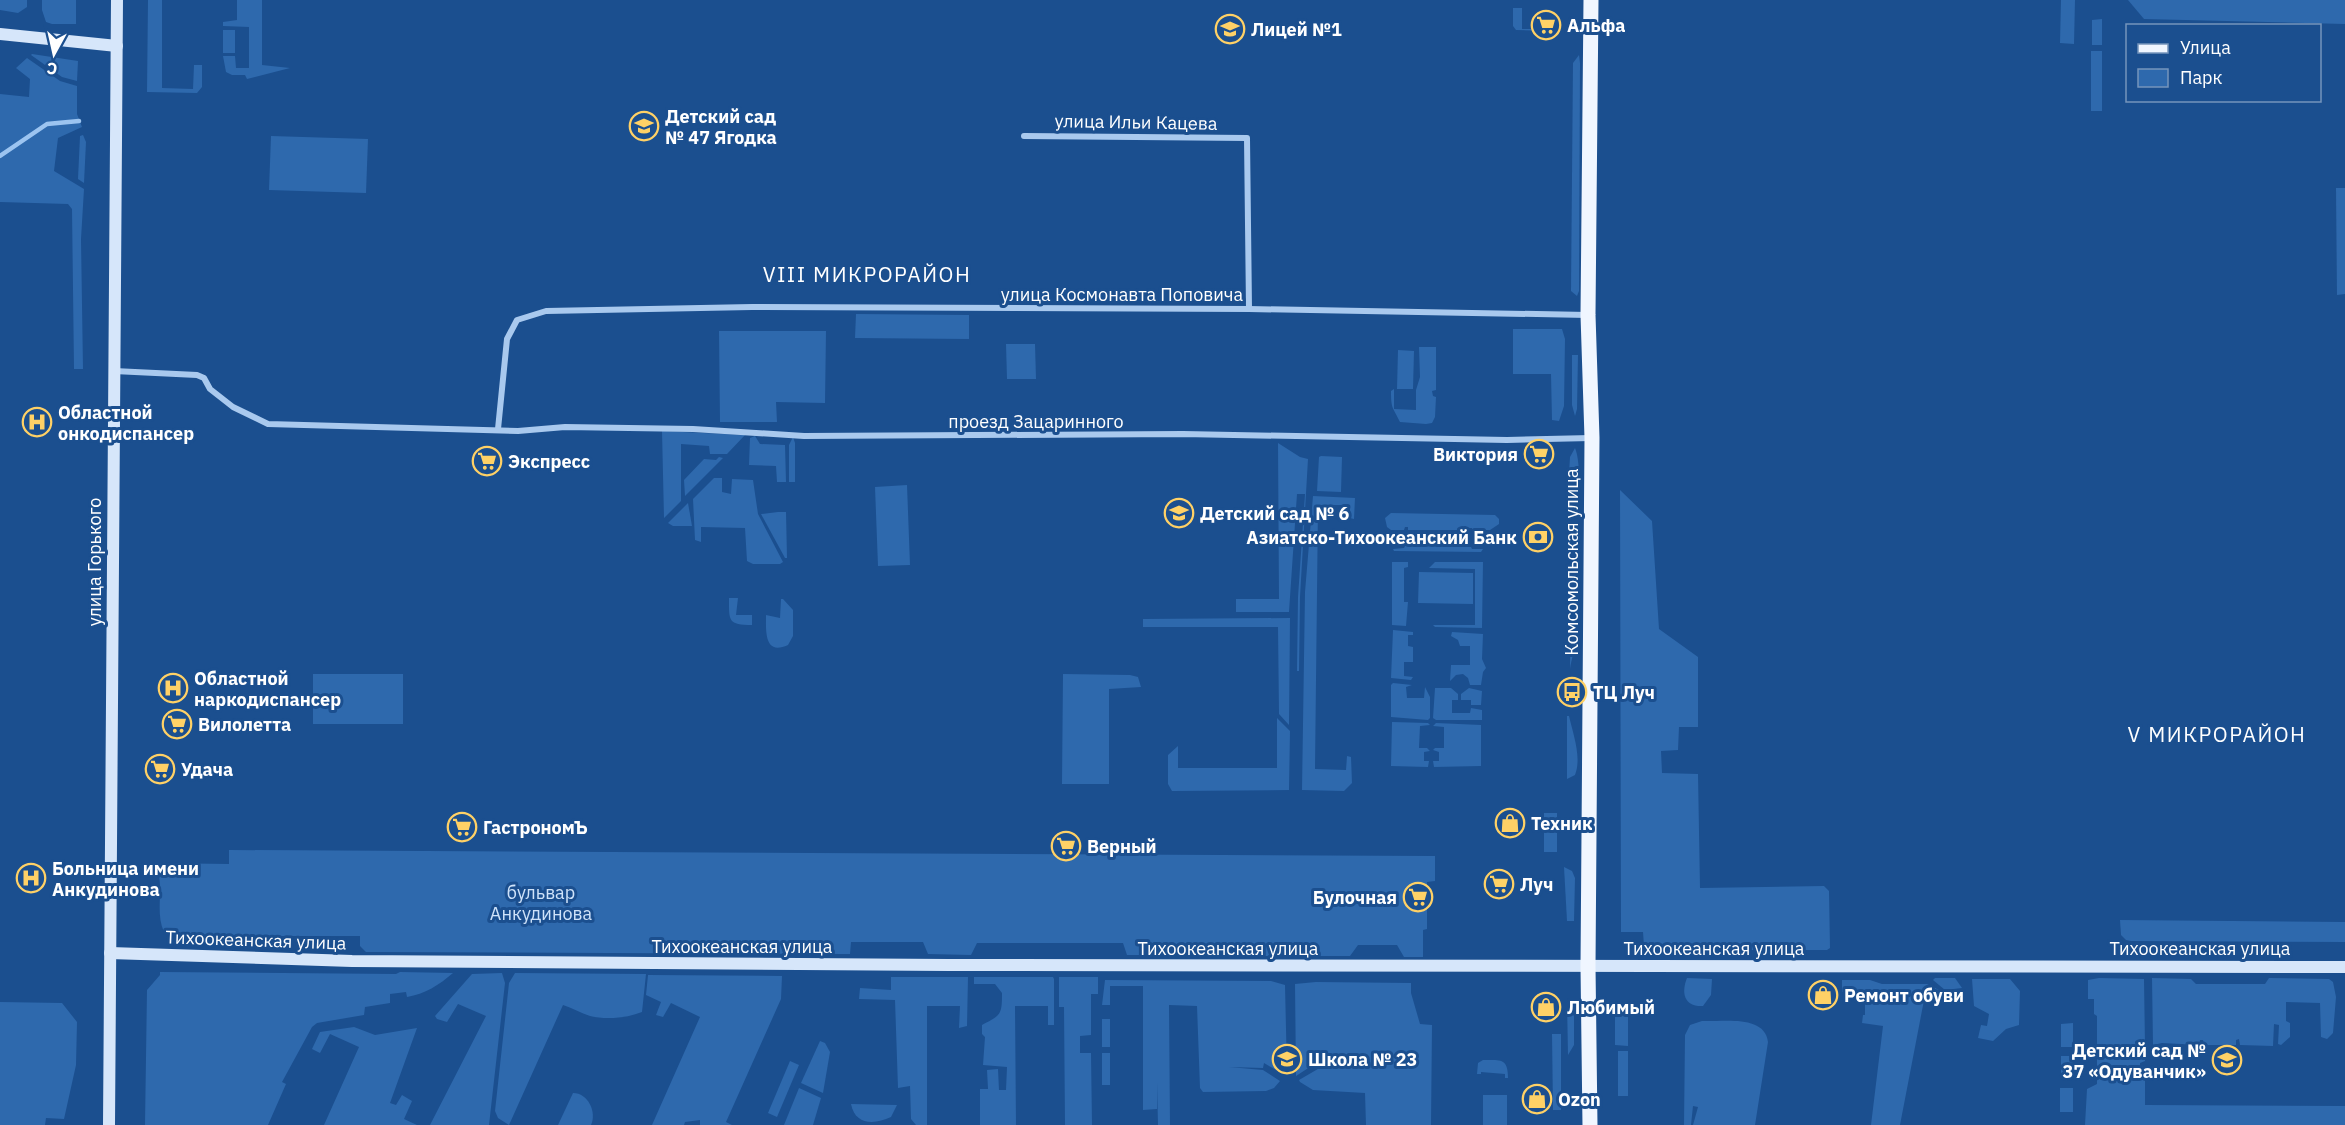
<svg xmlns="http://www.w3.org/2000/svg" width="2345" height="1125" font-family="'IBM Plex Sans',sans-serif">
  <rect width="100%" height="100%" fill="#1b4f8f"/>
  <!-- green -->
  <g fill="#2e69ad">
    <path d="M0 0H27V7L18 13 0 10Z"/>
    <path d="M42 0H76V24H52L46 22 42 10Z"/>
    <path d="M148 0H162V88L193 89 194 65H202V87L197 93 147 92Z"/>
    <path d="M237 0H262V65L290 68 247 79 245 75H232L226 72 223 56H235L236 68H249V27L223 26V22L237 20Z"/>
    <path d="M2061 0H2075L2074 44 2060 43Z"/>
    <path d="M2128 0H2345V24L2144 19Z"/>
    <path d="M1513 8H1522V29H1551V31L1516 30 1513 26Z"/>
    <path d="M2102 19V45H2092V20Z"/>
    <rect x="223" y="30" width="12" height="23"/>
    <rect x="2091" y="51" width="11" height="60"/>
    <path d="M32 54 78 61 77 81 62 77 31 55Z"/>
    <path d="M1579 55 1580 63 1579 291 1577 296 1571 291 1573 63Z"/>
    <path d="M27 58 60 81 77 86V114L82 127 58 138 54 171 84 189 81 239 83 369H74L72 209 68 204 0 202V94L29 97 30 79 16 68Z"/>
    <path d="M83 135 86 142 84 183 78 179 80 136Z"/>
    <path d="M271 136 368 139 366 193 269 190Z"/>
    <path d="M2336 188H2345V294L2337 295Z"/>
    <path d="M856 314 969 315V339L855 338Z"/>
    <path d="M1513 329H1562L1565 339 1564 406 1559 421 1552 420 1551 374H1513Z"/>
    <path d="M719 331H826L825 403 776 402 777 422H720Z"/>
    <path d="M1035 344 1036 379H1007L1006 344Z"/>
    <path d="M1419 347H1436V390L1432 391 1433 396 1436 397 1435 417 1432 423 1426 424 1400 422C1393 407 1391 410 1391 391L1394 389V409L1416 410V390L1420 377Z"/>
    <path d="M1398 350 1414 351 1413 389H1397Z"/>
    <path d="M1572 355H1578L1577 409 1575 416 1572 405Z"/>
    <path d="M662 431 745 435 727 454H710L709 446 681 444V501L664 518Z"/>
    <path d="M755 436 760 444 785 445 786 482H777L776 466 749 465 750 438Z"/>
    <path d="M793 437 795 443V482H789V445Z"/>
    <path d="M1278 443 1300 457 1308 459 1300 597 1299 671H1297L1298 597 1305 494H1297L1289 612H1236V599H1279Z"/>
    <path d="M1575 448C1581 462 1581 504 1570 514V506H1567L1570 457Z"/>
    <path d="M1321 456 1342 457 1341 492 1317 491 1319 457Z"/>
    <path d="M719 457 723 458 685 496 684 480 704 459 716 460Z"/>
    <path d="M714 478H722V492L731 494 732 479 753 480 758 514 783 562 780 564H753L747 561 745 528 701 527V542L695 540 693 499Z"/>
    <path d="M907 485 910 565 878 566 875 487Z"/>
    <path d="M1620 490 1652 521 1659 629 1698 657V727H1679L1678 750 1661 751 1662 773 1698 774 1700 888 1824 886 1829 891 1830 948 1827 950H1660L1655 947 1644 946 1643 932H1621Z"/>
    <path d="M1313 496 1355 498 1354 519 1350 518V505H1318L1315 769 1346 770 1347 756 1351 757 1352 783 1344 791 1302 790 1305 592Z"/>
    <path d="M688 503 692 526H673L668 523Z"/>
    <path d="M778 512H786L787 558H785L761 514Z"/>
    <path d="M1391 513 1495 515 1499 519V524L1490 530H1472V528H1469L1468 530H1408V527H1405L1404 530H1391L1387 527 1385 518Z"/>
    <path d="M1405 546 1471 547 1472 549H1483L1481 552 1394 551 1393 549 1404 548Z"/>
    <path d="M1392 562H1408V567L1404 568V602H1408L1406 626 1392 625Z"/>
    <path d="M1435 562H1483L1482 628 1435 627 1433 625H1475V569L1429 568Z"/>
    <path d="M1419 572 1473 573V604L1418 603Z"/>
    <path d="M729 598H738L736 615H752V625C728 625 729 621 729 598Z"/>
    <path d="M781 599H783L793 610V636L788 645C764 656 766 631 766 615L780 618Z"/>
    <path d="M1571 603C1585 617 1573 651 1570 669Z"/>
    <path d="M1290 618 1289 725 1279 714 1278 627H1143V619Z"/>
    <path d="M1393 630 1413 632V635H1408V646L1413 647V662H1404V676L1413 677 1411 680 1391 678Z"/>
    <path d="M1452 632 1483 634 1482 659 1486 668 1483 672 1481 685H1470L1468 678 1463 674 1456 675 1450 681 1451 665H1470V646H1460L1458 640 1451 636Z"/>
    <rect x="313" y="674" width="90" height="50"/>
    <path d="M1063 674 1130 675 1138 677 1141 687 1109 689V784H1062Z"/>
    <path d="M1393 683 1412 685 1406 687 1407 698H1424L1425 687 1430 697V718L1428 720 1391 717V685Z"/>
    <path d="M1435 688H1451L1458 694V700H1452V713H1470L1471 708 1482 710V720H1436L1433 718Z"/>
    <path d="M1469 688 1482 691 1481 705H1471V700H1461V694Z"/>
    <path d="M1567 716H1569C1573 734 1582 757 1575 775L1567 779Z"/>
    <path d="M1277 718 1290 731 1289 790 1172 791 1168 784V755L1178 746V768H1277Z"/>
    <path d="M1392 722 1428 723 1430 725 1420 726 1419 748H1427L1430 751 1424 752V761H1429L1428 767 1391 766Z"/>
    <path d="M1436 723 1481 725V766L1434 767 1433 761H1439V752L1433 750 1435 748H1444V727L1433 726Z"/>
    <rect x="1544" y="813" width="13" height="39"/>
    <path d="M229 850 1435 856V881L1427 882V929L1423 930V957H1404L1397 945H1358L1350 956H1259L1254 944H1179L1174 955H1127L1123 943H977L971 955 928 954 923 942H851L850 954 366 952 360 946V936H191L164 932C154 910 166 885 155 863L229 864Z"/>
    <path d="M1564 867 1572 871 1575 878 1574 921H1567Z"/>
    <path d="M2120 920 2345 922V942L2131 941 2126 940 2121 935Z"/>
    <path d="M160 972 396 974 400 972 453 973C439 985 425 994 407 997L406 992 390 994V1003L365 1007 364 1015 317 1023 312 1027 282 1082 286 1084 268 1125H145L147 990 160 975Z"/>
    <path d="M502 973 505 983 489 1125H430L486 1016 458 1004 447 1022 437 1019 435 1016 472 974Z"/>
    <path d="M515 973 646 974 642 1012C627 1018 606 1020 590 1016 581 1013 572 1008 563 1005L509 1125 498 1118 495 1111 509 983Z"/>
    <path d="M648 975 782 976 781 999 726 1122 732 1125H700V1120L685 1122 684 1125H652L700 1017 671 1003 663 1017 656 1015 661 1002 646 995Z"/>
    <path d="M891 977H968L967 1026 959 1028 960 1006H927V1125H916L911 1119 910 1086 898 1088 895 1000 859 999 860 988 891 990Z"/>
    <path d="M974 977H1053L1054 979V1025H1048V1006H1015L1016 1125H980V1089H988L987 1070 998 1069 999 1090H1006L1007 1067 983 1065 985 1037 982 1034V1025C1001 1015 1002 1015 1002 993L995 984H974Z"/>
    <path d="M1059 977H1098V994H1091V1035L1080 1036V1053H1091L1092 1125H1065L1064 1007H1059Z"/>
    <path d="M1687 978 1712 979 1711 995 1703 1006C1684 1007 1681 993 1687 978Z"/>
    <path d="M1935 978H1955L1962 988 1945 990 1933 980Z"/>
    <path d="M2099 978 2144 979 2145 1045 2139 1046 2140 1049 2145 1050V1061L2140 1063V1066L2145 1067V1105L2345 1106V1125H2085L2087 1089 2097 1084V1016L2094 1014V999H2088V980Z"/>
    <path d="M2152 978 2191 979 2196 984H2265L2269 978 2329 979 2333 982 2336 997 2333 1033 2327 1039 2321 1037 2320 1003 2286 1002V1021L2290 1023V1037L2281 1045 2278 1044 2279 1025 2274 1024 2273 1046 2240 1045 2239 1039 2236 1040V1045H2204L2203 1040H2200L2199 1045 2162 1043 2153 1045Z"/>
    <path d="M1972 979H2010L2020 991 2019 1025 2006 1029 1993 1041 1978 1038 1981 1025 1987 1026 1989 1014 1974 1006Z"/>
    <path d="M1105 980 1271 981 1285 985 1287 1072 1283 1074 1264 1063 1263 1068 1229 1067 1263 1070 1280 1081 1274 1088 1266 1091 1203 1092 1200 1088 1197 1006 1169 1005 1170 1125H1158L1157 1083V1109L1143 1110V986H1110V1005H1102Z"/>
    <path d="M1842 980H1870L1882 984H1927L1941 991 1939 997 1925 995 1900 1125H1871L1883 1026 1862 1023 1863 1015H1865V991L1842 992Z"/>
    <path d="M1316 982 1411 983V993L1420 1024 1432 1025 1431 1125H1366L1365 1093 1313 1090 1300 1082 1299 1080 1323 1066H1320L1319 1061 1296 1076 1295 984Z"/>
    <path d="M1574 1001V1045L1568 1055 1567 1002Z"/>
    <path d="M0 1002 62 1003 77 1022 76 1065 64 1119 46 1118 45 1125H0Z"/>
    <path d="M1615 1006H1628V1046L1615 1045Z"/>
    <rect x="1102" y="1019" width="8" height="28"/>
    <path d="M1702 1021C1722 1022 1765 1014 1768 1042L1755 1125H1693L1698 1107 1693 1106 1691 1125H1684L1685 1035 1690 1025Z"/>
    <path d="M2073 1023V1047H2061V1024Z"/>
    <path d="M354 1027 375 1035 417 1028 390 1103 396 1105 402 1095 412 1101 404 1119 417 1125H324L359 1047 330 1034 320 1053 312 1049 320 1032Z"/>
    <path d="M1552 1034H1561V1110H1553Z"/>
    <path d="M820 1041 825 1043 830 1052 823 1093 801 1083Z"/>
    <rect x="1618" y="1051" width="10" height="45"/>
    <rect x="1102" y="1053" width="8" height="32"/>
    <rect x="2061" y="1056" width="12" height="20"/>
    <path d="M1483 1060C1501 1060 1508 1058 1508 1078H1505V1074L1481 1072V1074H1477L1478 1063Z"/>
    <path d="M790 1061 799 1065 777 1117 768 1113Z"/>
    <path d="M799 1088 821 1098 813 1125H784Z"/>
    <rect x="2060" y="1088" width="13" height="24"/>
    <path d="M573 1093C588 1093 597 1112 591 1125H558Z"/>
    <rect x="1483" y="1095" width="24" height="30"/>
    <path d="M851 1104 897 1105 891 1117C874 1125 855 1125 851 1104Z"/>
  </g>
  <g fill="none" stroke-linecap="round" stroke-linejoin="round">
    <!-- stream -->
    <path stroke="#9cc4f0" stroke-width="4.5" d="M0 156 47 124 79 121"/>
    <!-- street -->
    <g stroke="#a9c9ee" stroke-width="6">
      <path d="M1024 136 1247 138 1249 309"/>
      <path d="M114 371 197 375 204 378 210 389 233 407 268 424 518 431 565 427 693 429 804 436 1183 434 1507 440 1591 438"/>
      <path d="M498 429 507 339 517 320 546 311 752 307 1249 309 1588 315"/>
    </g>
    <!-- secondary -->
    <g stroke="#d6e6fa" stroke-width="12">
      <path d="M0 34 117 46"/>
      <path d="M110 953 352 961 948 965 2345 967"/>
      <path d="M109 1125 117 0"/>
    </g>
    <!-- primary -->
    <path stroke="#f0f6ff" stroke-width="15" d="M1590 1125 1588 966 1592 438 1588 315 1591 0"/>
  </g>
  <!-- icons -->
  <defs>
    <g id="supermarket-ring" transform="scale(1.5)"><circle r="9.5" fill="#1b4f8f" stroke="#ffd166" stroke-width="1.5"/><path d="M-6-5.5h2.5l.6 2H6L4.5 2H-2.5L-4.4-4H-6ZM-1.5 3.2a1.3 1.3 0 1 0 .1 0ZM3 3.2a1.3 1.3 0 1 0 .1 0Z" fill="#ffd166"/></g>
    <g id="school-ring" transform="scale(1.5)"><circle r="9.5" fill="#1b4f8f" stroke="#ffd166" stroke-width="1.5"/><path d="M0-5L7-2L0 1L-7-2ZM-4 1L0 2.5L4 1V4Q0 6-4 4Z" fill="#ffd166"/></g>
    <g id="hospital-ring" transform="scale(1.5)"><circle r="9.5" fill="#1b4f8f" stroke="#ffd166" stroke-width="1.5"/><path d="M-5-5h3v3.5h4V-5h3V5h-3V1.5h-4V5h-3Z" fill="#ffd166"/></g>
    <g id="bank-ring" transform="scale(1.5)"><circle r="9.5" fill="#1b4f8f" stroke="#ffd166" stroke-width="1.5"/><path d="M-6-4H6V4H-6ZM0-2.3a2.3 2.3 0 1 0 0 4.6a2.3 2.3 0 1 0 0-4.6Z" fill="#ffd166"/></g>
    <g id="bus-ring" transform="scale(1.5)"><circle r="9.5" fill="#1b4f8f" stroke="#ffd166" stroke-width="1.5"/><path d="M-5-6H5V4H4V6H2V4H-2V6H-4V4H-5ZM-3.5-4V0h7V-4ZM-3.5 1.2v1.5H-2V1.2ZM2 1.2v1.5H3.5V1.2Z" fill="#ffd166"/></g>
    <g id="shop-ring" transform="scale(1.5)"><circle r="9.5" fill="#1b4f8f" stroke="#ffd166" stroke-width="1.5"/><path d="M-5-2.5h2.3a2.7 3.5 0 0 1 5.4 0H5L5.5 6h-11ZM-1.5-2.5h3a1.5 2.3 0 0 0-3 0Z" fill="#ffd166"/></g>
  </defs>
  <g fill-rule="evenodd">
    <use href="#supermarket-ring" x="1546" y="25"/>
    <use href="#school-ring" x="1230" y="29"/>
    <use href="#school-ring" x="644" y="126"/>
    <use href="#hospital-ring" x="37" y="422"/>
    <use href="#supermarket-ring" x="1539" y="454"/>
    <use href="#supermarket-ring" x="487" y="461"/>
    <use href="#school-ring" x="1179" y="513"/>
    <use href="#bank-ring" x="1538" y="537"/>
    <use href="#hospital-ring" x="173" y="688"/>
    <use href="#bus-ring" x="1572" y="692"/>
    <use href="#supermarket-ring" x="177" y="724"/>
    <use href="#supermarket-ring" x="160" y="769"/>
    <use href="#shop-ring" x="1510" y="823"/>
    <use href="#supermarket-ring" x="462" y="827"/>
    <use href="#supermarket-ring" x="1066" y="846"/>
    <use href="#hospital-ring" x="31" y="878"/>
    <use href="#supermarket-ring" x="1499" y="884"/>
    <use href="#supermarket-ring" x="1418" y="897"/>
    <use href="#shop-ring" x="1823" y="995"/>
    <use href="#shop-ring" x="1546" y="1007"/>
    <use href="#school-ring" x="1287" y="1059"/>
    <use href="#school-ring" x="2227" y="1060"/>
    <use href="#shop-ring" x="1537" y="1099"/>
  </g>
  <g text-anchor="middle" dominant-baseline="central" stroke-width="6" stroke-linejoin="round" paint-order="stroke">
    <!-- poi labels -->
    <g font-size="18" font-weight="bold" fill="#fff" stroke="#1b4f8f" text-anchor="start">
      <text x="1567" y="25">Альфа</text>
      <text x="1251" y="29">Лицей №1</text>
      <text x="665" y="116">Детский сад<tspan x="665" dy="21">№ 47 Ягодка</tspan></text>
      <text x="58" y="412">Областной<tspan x="58" dy="21">онкодиспансер</tspan></text>
      <text x="1518" y="454" text-anchor="end">Виктория</text>
      <text x="508" y="461">Экспресс</text>
      <text x="1200" y="513">Детский сад № 6</text>
      <text x="1517" y="537" text-anchor="end">Азиатско-Тихоокеанский Банк</text>
      <text x="194" y="678">Областной<tspan x="194" dy="21">наркодиспансер</tspan></text>
      <text x="1593" y="692">ТЦ Луч</text>
      <text x="198" y="724">Вилолетта</text>
      <text x="181" y="769">Удача</text>
      <text x="1531" y="823">Техник</text>
      <text x="483" y="827">ГастрономЪ</text>
      <text x="1087" y="846">Верный</text>
      <text x="52" y="868">Больница имени<tspan x="52" dy="21">Анкудинова</tspan></text>
      <text x="1520" y="884">Луч</text>
      <text x="1397" y="897" text-anchor="end">Булочная</text>
      <text x="1844" y="995">Ремонт обуви</text>
      <text x="1567" y="1007">Любимый</text>
      <text x="2206" y="1050" text-anchor="end">Детский сад №<tspan x="2206" dy="21">37 «Одуванчик»</tspan></text>
      <text x="1308" y="1059">Школа № 23</text>
      <text x="1558" y="1099">Ozon</text>
    </g>
    <!-- street labels -->
    <g font-size="18" fill="#fff" stroke="#1b4f8f">
      <text transform="translate(1136 122) rotate(1)">улица Ильи Кацева</text>
      <text x="1122" y="294">улица Космонавта Поповича</text>
      <text x="1036" y="421">проезд Зацаринного</text>
      <text transform="translate(94 562) rotate(-90)">улица Горького</text>
      <text transform="translate(1571 562) rotate(-90)">Комсомольская улица</text>
      <text transform="translate(256 940) rotate(2)">Тихоокеанская улица</text>
      <text x="742" y="946">Тихоокеанская улица</text>
      <text x="1228" y="948">Тихоокеанская улица</text>
      <text x="1714" y="948">Тихоокеанская улица</text>
      <text x="2200" y="948">Тихоокеанская улица</text>
    </g>
    <!-- park labels -->
    <g font-size="18" fill="#cfe3fa" stroke="#1b4f8f">
      <text x="541" y="892">бульвар<tspan x="541" dy="21">Анкудинова</tspan></text>
    </g>
    <!-- quarter labels -->
    <g font-size="21" letter-spacing="1.5" fill="#fff" stroke="#1b4f8f">
      <text x="867" y="274">VIII МИКРОРАЙОН</text>
      <text x="2217" y="734">V МИКРОРАЙОН</text>
    </g>
  </g>
  <!-- legend -->
  <rect x="2126" y="24" width="195" height="78" fill="#1b4f8f" stroke="#7695bc" stroke-width="1.5"/>
  <rect x="2138" y="44" width="30" height="9" fill="#f0f6ff" stroke="#7695bc" stroke-width="1.5"/>
  <text x="2180" y="54" font-size="18" fill="#ffffff">Улица</text>
  <rect x="2138" y="69" width="30" height="18" fill="#2e69ad" stroke="#7695bc" stroke-width="1.5"/>
  <text x="2180" y="84" font-size="18" fill="#ffffff">Парк</text>
  <!-- north arrow -->
  <g transform="translate(54 54) rotate(188)" stroke="#1b4f8f" stroke-width="4.5" paint-order="stroke">
  <path d="M0-4.5L10 22L0 15L-10 22Z" fill="#ffffff"/>
  <text y="-9" font-size="16" font-weight="bold" text-anchor="middle" fill="#ffffff">С</text>
  </g>
</svg>
